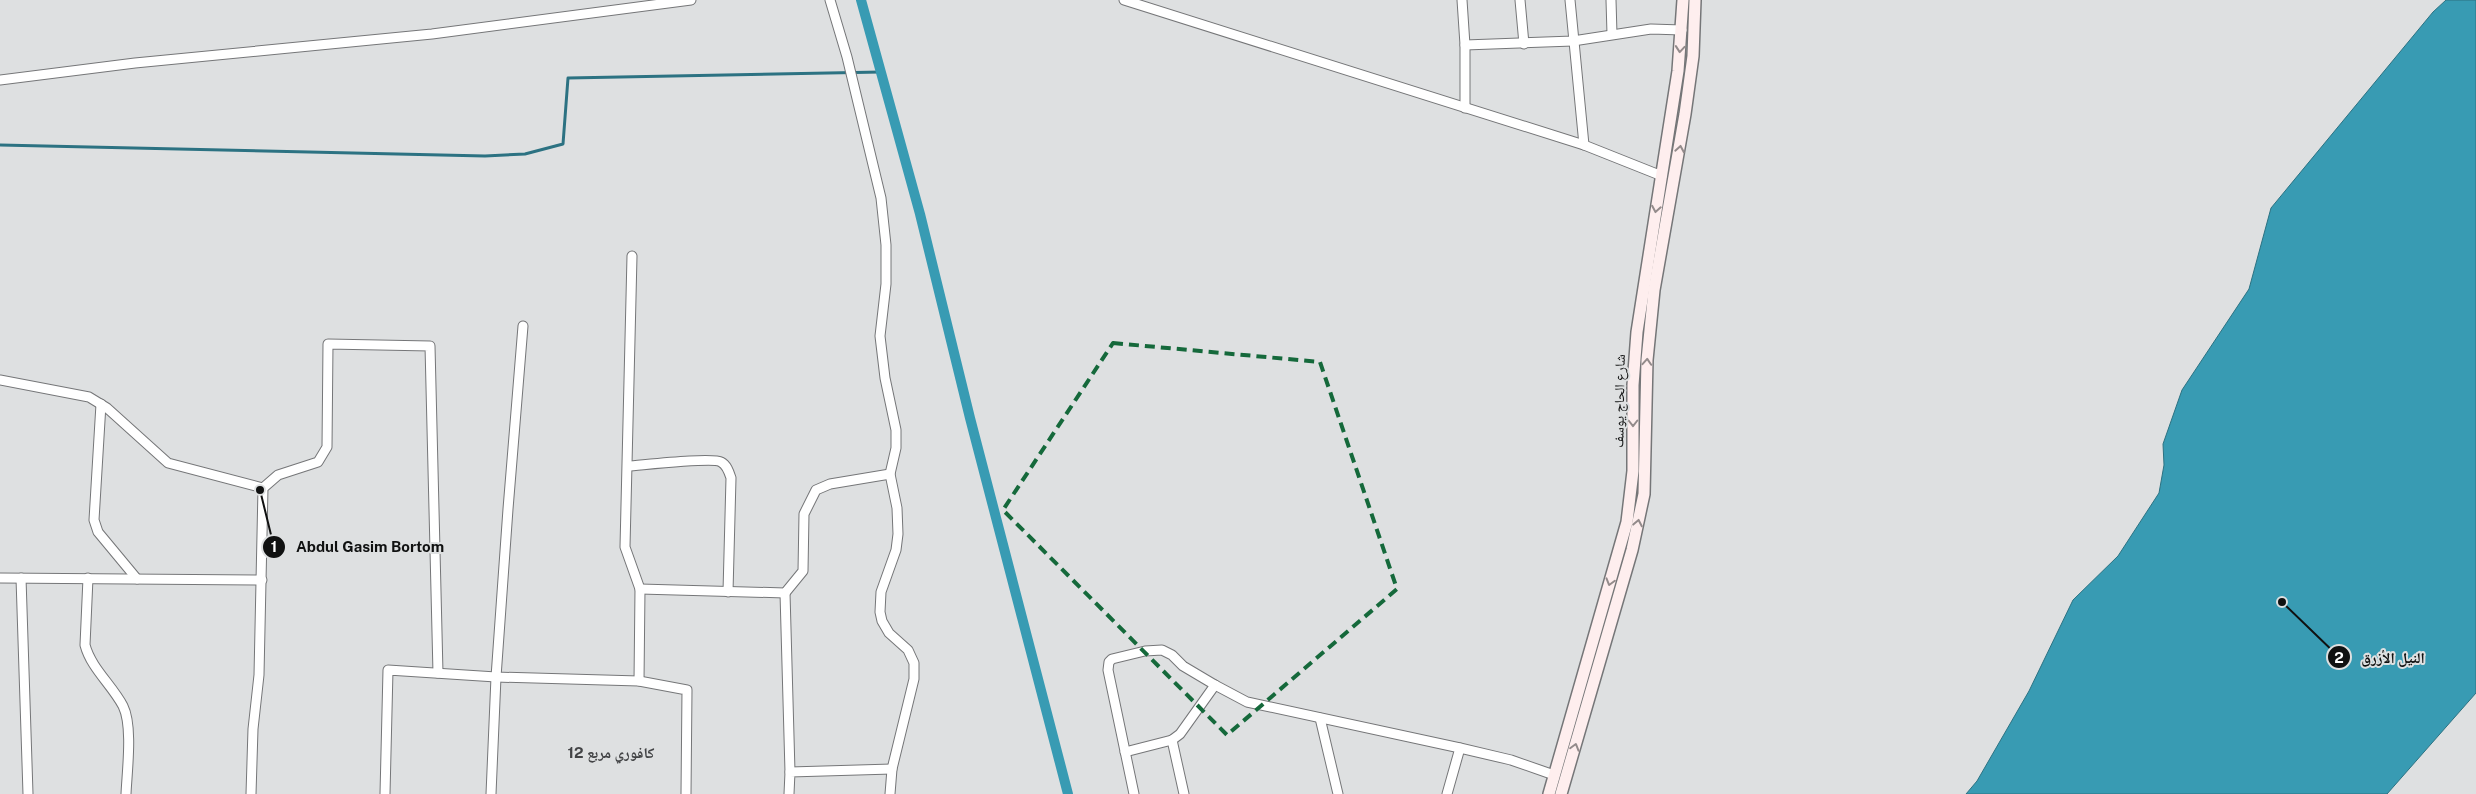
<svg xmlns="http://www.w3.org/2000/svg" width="2476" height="794" font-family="'Public Sans','Noto Naskh Arabic',sans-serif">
  <rect width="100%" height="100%" fill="#dee0e1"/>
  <!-- water -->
  <path fill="#389bb3" stroke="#2c7282" d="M2446 0H2476V693L2387 794H1966L1977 781 2029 691 2073 600 2118 556 2159 493 2164 465 2163 444 2182 390 2249 289 2271 208 2433 12Z"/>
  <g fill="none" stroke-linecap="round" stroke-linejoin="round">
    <!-- stream -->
    <path stroke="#2c7282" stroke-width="3" d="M0 145 485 156 525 154 563 144 568 78 881 72"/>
    <!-- canal -->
    <path stroke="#389bb3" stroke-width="10" d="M861 0 920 214 970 418 1068 794"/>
    <!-- street casing -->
    <g stroke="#757678" stroke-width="11">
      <g id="street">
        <path d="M830 0 847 57 881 198 886 245V284L880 336 885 378 896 430V448L890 474 897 508 898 534 896 550 881 592 880 612 882 621 889 633 908 650 914 663V679L892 769 890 794"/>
        <path d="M1124 0 1584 145 1662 176"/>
        <path d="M1462 0 1465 45V108"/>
        <path d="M1520 0 1524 44"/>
        <path d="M1570 0 1584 145"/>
        <path d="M1611 0 1612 34"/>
        <path d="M1465 45 1573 41 1651 29 1682 30"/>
        <path d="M0 80 135 63 432 34 691 0"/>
        <path d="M632 256 625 547 640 589 639 681"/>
        <path d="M0 380 89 397 107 408 168 463 263 488"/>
        <path d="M101 404 94 520 98 532 137 579"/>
        <path d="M628 466C643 465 713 457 721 462 727 465 729 472 731 478L728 592"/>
        <path d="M0 578 262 580"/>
        <path d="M21 578 28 794"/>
        <path d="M88 578 85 645C91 668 112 685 123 706 133 726 127 771 126 794"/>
        <path d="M640 589 785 593 803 571 804 514 816 490 830 484 890 474"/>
        <path d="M785 593 790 772"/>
        <path d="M1320 718 1338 794"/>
        <path d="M1172 740 1184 794"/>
        <path d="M1125 752 1172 740 1180 734 1215 685"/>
        <path d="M251 794 253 729 259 675 263 488 278 475 318 462 327 447 328 344 430 346 438 673"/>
        <path d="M385 794 388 670 496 677 639 681 687 690 686 794"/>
        <path d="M491 794 496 677 508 509 523 326"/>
        <path d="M789 794 790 772 892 769"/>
        <path d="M1134 794 1108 670 1109 662 1112 659 1145 651 1162 650 1172 655 1183 666 1215 685 1247 702 1460 748 1511 760 1554 775"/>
        <path d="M1447 794 1460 748"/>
      </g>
    </g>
    <!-- secondary casing -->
    <g stroke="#757678" stroke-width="14">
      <g id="secondary">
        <path d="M1549 794 1627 522 1633 471V385L1637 332 1678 71 1683 0"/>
        <path d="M1561 794 1632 550 1644 494 1647 360 1654 290 1685 114 1693 56 1695 0"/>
      </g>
    </g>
    <!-- street -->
    <use href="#street" stroke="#fff" stroke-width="9"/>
    <!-- secondary -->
    <use href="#secondary" stroke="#feeeee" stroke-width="11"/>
  </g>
  <!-- one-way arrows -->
  <defs><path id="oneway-chevron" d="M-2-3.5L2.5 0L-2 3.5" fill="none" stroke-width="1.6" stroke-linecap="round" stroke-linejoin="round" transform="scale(1.25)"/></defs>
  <g stroke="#938b8b">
    <use href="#oneway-chevron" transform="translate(1680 49) rotate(95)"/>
    <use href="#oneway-chevron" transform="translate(1680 149) rotate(-80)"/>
    <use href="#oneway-chevron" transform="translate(1656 209) rotate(100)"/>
    <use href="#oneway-chevron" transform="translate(1647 362) rotate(-86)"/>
    <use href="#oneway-chevron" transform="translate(1633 423) rotate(90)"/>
    <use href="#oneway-chevron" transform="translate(1638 523) rotate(-79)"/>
    <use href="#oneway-chevron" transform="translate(1610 582) rotate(106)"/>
    <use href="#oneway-chevron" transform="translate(1575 747) rotate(-74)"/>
  </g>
  <!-- marked area -->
  <path fill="none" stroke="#15693b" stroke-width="4" stroke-dasharray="10 6" stroke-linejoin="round" d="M1113 343 1320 362 1397 589 1227 735 1003 510Z"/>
  <g text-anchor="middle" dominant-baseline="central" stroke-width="4" stroke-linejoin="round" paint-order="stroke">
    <!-- street labels -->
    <g font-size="14" fill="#101111" stroke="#dee0e1">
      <text transform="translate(1619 401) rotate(-89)">شارع الحاج يوسف</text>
    </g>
    <!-- neighbourhood labels -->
    <g font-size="15" font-weight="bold" fill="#424345" stroke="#dee0e1">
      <text x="611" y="752">كافوري مربع 12</text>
    </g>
  </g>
  <!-- callouts -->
  <path fill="none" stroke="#101111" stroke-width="2" d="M260 490L274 547M2282 602L2339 657"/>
  <g fill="#101111" stroke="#dee0e1" stroke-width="2">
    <circle cx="260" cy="490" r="5"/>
    <circle cx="2282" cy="602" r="5"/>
    <circle cx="274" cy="547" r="12"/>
    <circle cx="2339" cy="657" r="12"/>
  </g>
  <g font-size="15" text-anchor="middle" font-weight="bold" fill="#fff">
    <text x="274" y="552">1</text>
    <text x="2339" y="663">2</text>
  </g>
  <g font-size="15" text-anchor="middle" font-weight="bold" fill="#101111" stroke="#dee0e1" stroke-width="4" stroke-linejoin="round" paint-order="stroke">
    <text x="370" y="552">Abdul Gasim Bortom</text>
    <text x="2393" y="663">النيل الأزرق</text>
  </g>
</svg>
